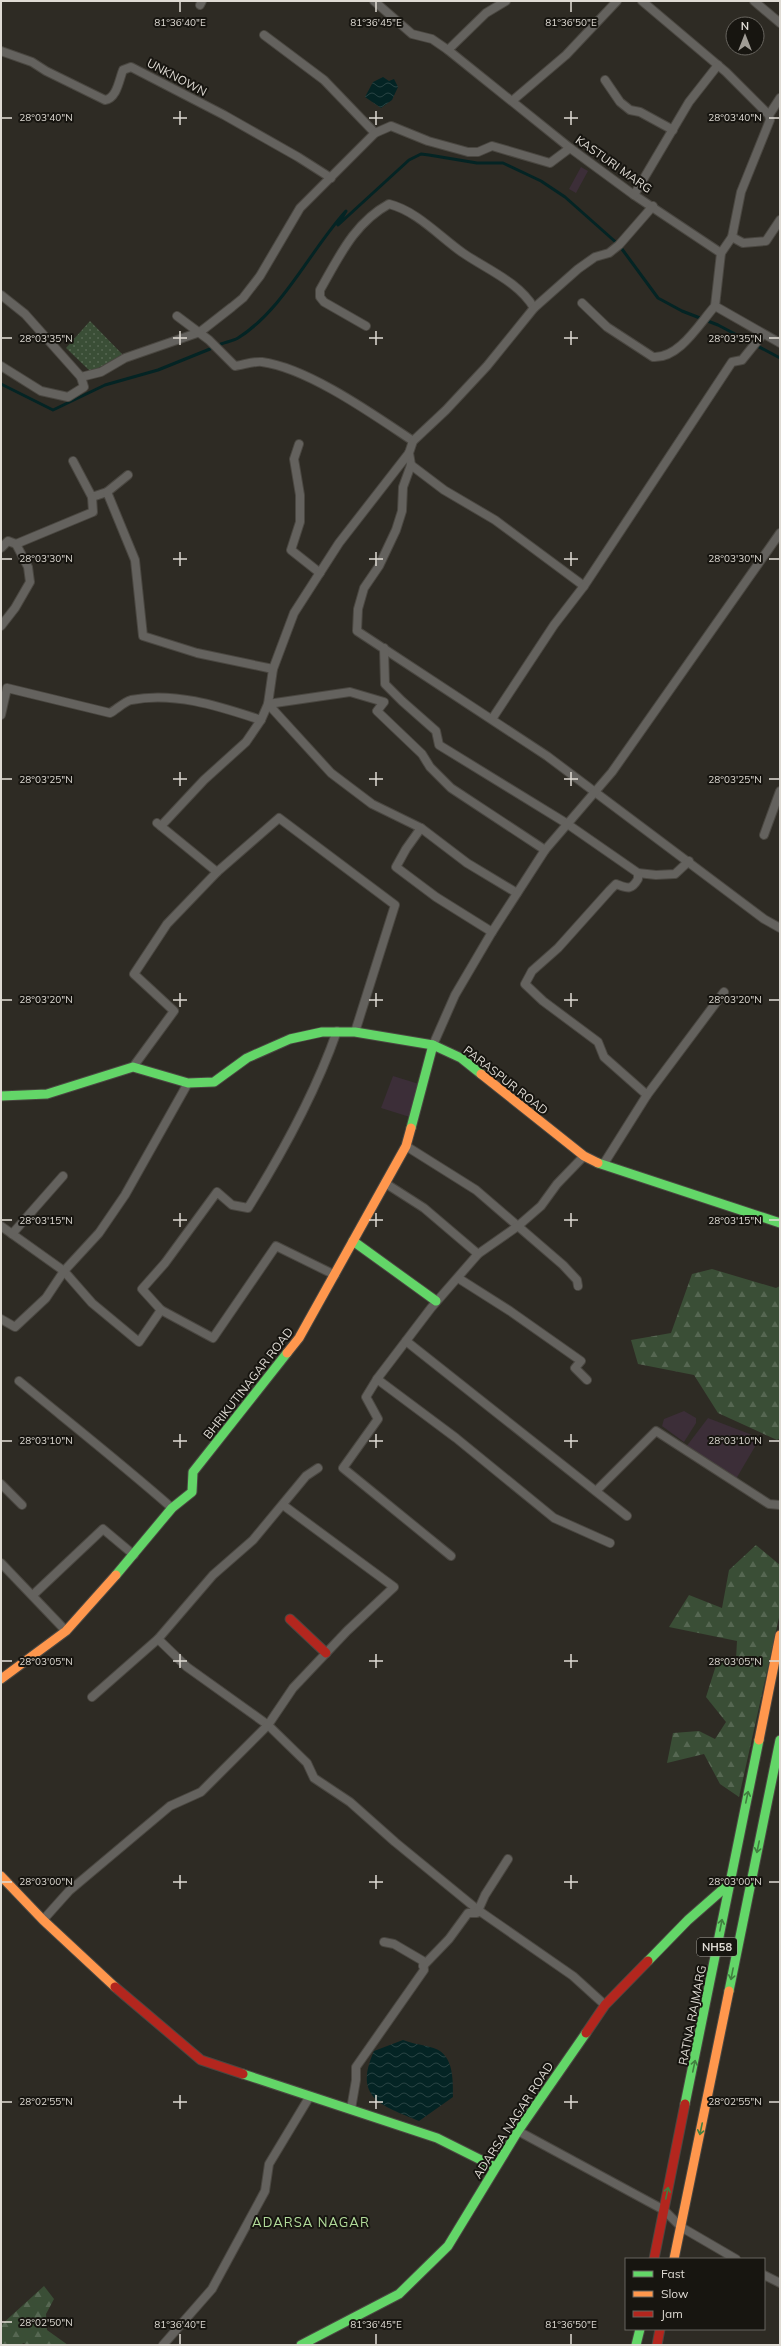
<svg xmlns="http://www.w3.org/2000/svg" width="781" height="2346" font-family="Mulish,sans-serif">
  <defs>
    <pattern id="green-dots" width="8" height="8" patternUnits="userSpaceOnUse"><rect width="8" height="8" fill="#3a4e36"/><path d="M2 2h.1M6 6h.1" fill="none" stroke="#566752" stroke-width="1.8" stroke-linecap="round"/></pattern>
    <pattern id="forest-firs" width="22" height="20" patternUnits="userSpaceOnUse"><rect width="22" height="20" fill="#3a4e36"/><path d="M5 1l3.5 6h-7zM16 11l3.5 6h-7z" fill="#566752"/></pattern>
    <pattern id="water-waves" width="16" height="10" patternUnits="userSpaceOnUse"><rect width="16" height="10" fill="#042424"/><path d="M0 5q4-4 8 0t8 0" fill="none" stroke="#284343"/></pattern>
  </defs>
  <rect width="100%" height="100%" fill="#2e2b24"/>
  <!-- education -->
  <g fill="#3c2e38">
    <path d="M581 167 588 171 576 193 569 189Z"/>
    <path d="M393 1076 419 1084 410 1117 381 1108Z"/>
    <path d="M684 1411 696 1418V1423L684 1442 662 1426 664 1419Z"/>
    <path d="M708 1418 760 1438 736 1479 686 1447Z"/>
  </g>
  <!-- green -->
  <path fill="url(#green-dots)" d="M90 321 123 355 91 372 66 348Z"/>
  <!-- forest -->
  <g fill="url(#forest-firs)">
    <path d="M712 1269 776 1288 780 1286V1438L777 1440 718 1413 694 1375 638 1364 631 1340 671 1333 692 1274Z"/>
    <path d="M756 1545 780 1565V1613L739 1797 720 1784 704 1754 667 1763 673 1733 699 1731 715 1739 726 1722 706 1697 718 1659H736L737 1641 669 1627 689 1595 722 1608 729 1570Z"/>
    <path d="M44 2286 54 2299 46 2314 47 2330 68 2345H26L24 2343 20 2345H1V2325Z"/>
  </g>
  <!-- water -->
  <g fill="url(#water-waves)">
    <path d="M383 77 389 81 394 79 398 87 392 100 381 108 365 97 373 82Z"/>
    <path d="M403 2040C413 2044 420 2044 430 2047 454 2052 453 2078 453 2097L419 2121C381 2105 353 2098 374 2051Z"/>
  </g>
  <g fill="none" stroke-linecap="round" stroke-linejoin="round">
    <!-- stream -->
    <g stroke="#042424" stroke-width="3">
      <path d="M221 344C226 342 233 341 238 338 283 310 311 249 346 211L338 225 409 160 421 154 429 155 477 163H503L541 181 565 197 619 245 658 298 682 311 718 325 780 358"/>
      <path d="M1 384 53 410 105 385 158 370 210 349"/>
    </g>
    <!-- street casing -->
    <g stroke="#4a4741" stroke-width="10">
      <g id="street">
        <path d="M374 1 412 34 432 39 448 50 570 148 634 195 721 253 715 306 780 343"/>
        <path d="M642 1 726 72 769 115 770 120 741 192 732 237 721 253"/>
        <path d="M754 1 780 23"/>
        <path d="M200 5 202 1"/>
        <path d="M264 35 324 80 375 133"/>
        <path d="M448 50 486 13 506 1"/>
        <path d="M1 51 32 62 46 71 105 100C117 98 119 80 123 70L131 67 224 115 298 157 331 178"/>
        <path d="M605 80 620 102 630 110 640 112 673 130"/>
        <path d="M512 101 566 55 617 1"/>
        <path d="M769 115 780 98"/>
        <path d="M634 195 689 102 718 65"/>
        <path d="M732 237 743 243 766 241 780 220"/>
        <path d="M1 295 25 314 81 377 101 372 125 358 200 332 232 307 243 298 260 276 300 208 375 133 391 126 428 141 468 152H478L492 146 550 163 570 148"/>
        <path d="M582 303 607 327 653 357C679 359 699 324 715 306"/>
        <path d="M177 316 209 340 235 366C243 365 254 361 262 362 308 368 374 415 413 441"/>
        <path d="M366 326 324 302 320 297V290C339 257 354 223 389 204 417 211 440 237 463 253 486 269 519 282 534 308"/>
        <path d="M1 366 41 391 68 397 84 387 81 377"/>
        <path d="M299 444 294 459 300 495V522L291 550 320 573"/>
        <path d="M409 453 411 465 403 487 402 511 396 530 379 566 364 588 358 609 357 631 547 756 764 919 780 928"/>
        <path d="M73 461 92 497 107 492"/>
        <path d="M411 465 444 490 495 520 584 586 732 362 742 360 763 334"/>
        <path d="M128 475 107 492 135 560 143 636 197 653 273 669"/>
        <path d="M1 548 8 541 16 544"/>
        <path d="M1 626 15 608 30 582 28 567 16 544 93 512 92 497"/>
        <path d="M384 648 385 684 402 701 436 731 439 745 566 823 638 873 656 875 675 874 689 861"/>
        <path d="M1 715 7 688 110 713C117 709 124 702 131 700 175 691 221 707 261 720"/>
        <path d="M492 719 554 625 584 586"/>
        <path d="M157 823 217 872 279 818 395 905 355 1032"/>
        <path d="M161 826 204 780 246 742 261 720 268 704 273 669 294 613 339 543 409 453 413 441 446 410 487 366 534 308 578 269 595 257 609 253 619 245 653 206"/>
        <path d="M421 828 406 849 396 867 436 897 492 932"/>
        <path d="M764 835 780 791"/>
        <path d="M638 873V879C631 891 627 888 616 884L610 890 558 948 532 971 525 984 543 1001 598 1042 604 1057 647 1095"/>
        <path d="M517 893 467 863 421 828 372 804 331 773 268 704 350 692 384 702 377 711 422 754 430 767 451 788 545 850"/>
        <path d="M433 1045 455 995 492 932 545 850 612 772 780 533"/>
        <path d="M133 1067 174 1011 134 974 167 924 217 872"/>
        <path d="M188 1083 125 1195 99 1233 64 1271 92 1303 139 1342 161 1310 142 1289 165 1263 217 1192 232 1205 248 1208C283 1152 315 1094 337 1031"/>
        <path d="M406 1146 476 1190 563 1265 577 1280 578 1286"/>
        <path d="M584 1156 557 1184 541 1206 518 1226 478 1254 431 1308 377 1379 456 1438 554 1518 610 1543"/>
        <path d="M603 1165 647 1095 724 992"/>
        <path d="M385 1183 424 1208 478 1254"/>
        <path d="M1 1226 64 1271 46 1298 15 1327 1 1319"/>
        <path d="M12 1234 63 1176"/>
        <path d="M458 1278 510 1311 581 1361 575 1368 587 1380"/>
        <path d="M161 1310 213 1338 276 1246 335 1275"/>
        <path d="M406 1341 627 1516"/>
        <path d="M377 1379 366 1397 378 1419 343 1468 451 1556"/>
        <path d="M19 1381C70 1423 122 1464 172 1508"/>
        <path d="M318 1468 306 1476 253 1540 213 1575 158 1639 187 1667 268 1725 307 1763 314 1778 350 1802 395 1842 478 1910 573 1976 605 2005"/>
        <path d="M1 1484 22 1505"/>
        <path d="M596 1491 656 1431 769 1504 780 1505"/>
        <path d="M1 1563 66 1631"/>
        <path d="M33 1595 103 1529 134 1555"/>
        <path d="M92 1697 158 1639"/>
        <path d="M43 1920 69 1891 170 1806 201 1792 268 1725 293 1688 347 1631 394 1587 283 1505"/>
        <path d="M423 1966 449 1939 468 1913H477L485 1895 508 1859"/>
        <path d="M351 2109 356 2080V2067L424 1970 423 1961 394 1944 384 1942"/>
        <path d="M518 2131 664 2210 681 2227 736 2259"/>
        <path d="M764 2275 780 2283"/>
        <path d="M163 2345 212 2289 265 2191 269 2164 310 2096"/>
      </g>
    </g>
    <!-- fast casing -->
    <g stroke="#4a4741" stroke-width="11">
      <g id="fast">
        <path d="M1 1096 47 1094 133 1067 188 1083 214 1082 247 1058 290 1039 322 1032H355L433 1045 461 1058 481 1074"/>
        <path d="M411 1128 433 1045"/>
        <path d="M598 1163 780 1223"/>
        <path d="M353 1241 436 1301"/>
        <path d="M116 1575 172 1508 192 1492 193 1472 287 1353"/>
        <path d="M648 1961 688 1920 729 1884"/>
        <path d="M729 1991 780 1740"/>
        <path d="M243 2074 437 2138 495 2167"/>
        <path d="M685 2104 759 1740"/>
        <path d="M301 2345 399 2294 448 2246 518 2131 586 2033"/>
        <path d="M636 2345 640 2329"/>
      </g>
    </g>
    <!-- slow casing -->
    <g stroke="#4a4741" stroke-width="11">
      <g id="slow">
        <path d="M481 1074 584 1156 598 1163"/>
        <path d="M287 1353 299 1338 406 1146 411 1128"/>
        <path d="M1 1679 66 1631 116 1575"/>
        <path d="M759 1740 780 1635"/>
        <path d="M1 1876 43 1920 115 1987"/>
        <path d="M674 2259 729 1991"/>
      </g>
    </g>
    <!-- jam casing -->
    <g stroke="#4a4741" stroke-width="11">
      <g id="jam">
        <path d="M290 1619 326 1653"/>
        <path d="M115 1987 201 2060 243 2074"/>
        <path d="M586 2033 605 2005 648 1961"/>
        <path d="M654 2259 685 2104"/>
        <path d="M657 2345 660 2329"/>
      </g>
    </g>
    <!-- street -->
    <use href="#street" stroke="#64625e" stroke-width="8"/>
    <!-- fast -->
    <use href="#fast" stroke="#63d668" stroke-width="9"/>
    <!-- slow -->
    <use href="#slow" stroke="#ff974d" stroke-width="9"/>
    <!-- jam -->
    <use href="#jam" stroke="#b3261e" stroke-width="9"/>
  </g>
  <!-- one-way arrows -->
  <defs><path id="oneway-shaft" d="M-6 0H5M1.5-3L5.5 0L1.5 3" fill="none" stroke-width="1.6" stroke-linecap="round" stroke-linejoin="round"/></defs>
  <g stroke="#417f40">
    <use href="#oneway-shaft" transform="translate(747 1797) rotate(-78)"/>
    <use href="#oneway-shaft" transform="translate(758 1847) rotate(102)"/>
    <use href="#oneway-shaft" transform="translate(721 1925) rotate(-79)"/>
    <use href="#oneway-shaft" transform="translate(732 1974) rotate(101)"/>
    <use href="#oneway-shaft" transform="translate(694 2066) rotate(-78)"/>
    <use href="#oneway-shaft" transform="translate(701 2129) rotate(102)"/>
    <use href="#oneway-shaft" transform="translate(667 2193) rotate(-78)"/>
  </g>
  <!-- ticks -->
  <path fill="none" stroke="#dfdbd4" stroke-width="1.5" d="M180 2V12M376 2V12M571 2V12M180 111V125M376 111V125M571 111V125M2 118H12M173 118H187M369 118H383M564 118H578M769 118H779M180 331V345M376 331V345M571 331V345M2 338H12M173 338H187M369 338H383M564 338H578M769 338H779M180 552V566M376 552V566M571 552V566M2 559H12M173 559H187M369 559H383M564 559H578M769 559H779M180 772V786M376 772V786M571 772V786M2 779H12M173 779H187M369 779H383M564 779H578M769 779H779M180 993V1007M376 993V1007M571 993V1007M2 1000H12M173 1000H187M369 1000H383M564 1000H578M769 1000H779M180 1213V1227M376 1213V1227M571 1213V1227M2 1220H12M173 1220H187M369 1220H383M564 1220H578M769 1220H779M180 1434V1448M376 1434V1448M571 1434V1448M2 1441H12M173 1441H187M369 1441H383M564 1441H578M769 1441H779M180 1654V1668M376 1654V1668M571 1654V1668M2 1661H12M173 1661H187M369 1661H383M564 1661H578M769 1661H779M180 1875V1889M376 1875V1889M571 1875V1889M2 1882H12M173 1882H187M369 1882H383M564 1882H578M769 1882H779M180 2095V2109M376 2095V2109M571 2095V2109M2 2102H12M173 2102H187M369 2102H383M564 2102H578M769 2102H779M2 2322H12M180 2334V2344M376 2334V2344M571 2334V2344"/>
  <g text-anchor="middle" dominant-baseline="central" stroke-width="4" stroke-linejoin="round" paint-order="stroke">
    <!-- shield labels -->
    <rect fill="#171510" stroke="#a3a099" stroke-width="1" x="697" y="1938" width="40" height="18" rx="3"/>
    <g font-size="11" font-weight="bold" fill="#dfdbd4">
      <text x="717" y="1947">NH58</text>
    </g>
    <!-- street labels -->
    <g font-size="12" fill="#dfdbd4" stroke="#171510">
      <text transform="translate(177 77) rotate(28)">UNKNOWN</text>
      <text transform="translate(614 164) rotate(35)">KASTURI MARG</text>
      <text transform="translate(506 1080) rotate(38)">PARASPUR ROAD</text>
      <text transform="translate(248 1383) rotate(-52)">BHRIKUTINAGAR ROAD</text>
      <text transform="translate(692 2015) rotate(-79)">RATNA RAJMARG</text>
      <text transform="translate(513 2120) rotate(-57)">ADARSA NAGAR ROAD</text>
    </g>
    <!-- neighbourhood labels -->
    <g font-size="13" letter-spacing="1" fill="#b2dc9a" stroke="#171510">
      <text x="311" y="2222">ADARSA NAGAR</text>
    </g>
  </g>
  <g font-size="10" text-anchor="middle" fill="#dfdbd4" stroke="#171510" stroke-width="4" stroke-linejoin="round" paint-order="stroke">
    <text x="180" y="26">81°36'40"E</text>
    <text x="376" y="26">81°36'45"E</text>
    <text x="571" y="26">81°36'50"E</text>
    <text x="46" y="121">28°03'40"N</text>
    <text x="735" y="121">28°03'40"N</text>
    <text x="46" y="342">28°03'35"N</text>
    <text x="735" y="342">28°03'35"N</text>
    <text x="46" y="562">28°03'30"N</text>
    <text x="735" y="562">28°03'30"N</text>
    <text x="46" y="783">28°03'25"N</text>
    <text x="735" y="783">28°03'25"N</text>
    <text x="46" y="1003">28°03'20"N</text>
    <text x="735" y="1003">28°03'20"N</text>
    <text x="46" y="1224">28°03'15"N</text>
    <text x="735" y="1224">28°03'15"N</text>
    <text x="46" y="1444">28°03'10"N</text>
    <text x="735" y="1444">28°03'10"N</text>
    <text x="46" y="1665">28°03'05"N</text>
    <text x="735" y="1665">28°03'05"N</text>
    <text x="46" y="1885">28°03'00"N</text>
    <text x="735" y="1885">28°03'00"N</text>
    <text x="46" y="2105">28°02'55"N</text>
    <text x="735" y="2105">28°02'55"N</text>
    <text x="46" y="2326">28°02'50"N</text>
    <text x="180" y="2328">81°36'40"E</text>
    <text x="376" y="2328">81°36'45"E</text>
    <text x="571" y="2328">81°36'50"E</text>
  </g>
  <!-- border -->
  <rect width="781" height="2346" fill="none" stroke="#dfdbd4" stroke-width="4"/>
  <!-- legend -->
  <rect x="625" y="2258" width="140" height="72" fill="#171510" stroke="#67645e"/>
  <rect x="633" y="2271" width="20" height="6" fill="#63d668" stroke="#67645e"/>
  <text x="661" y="2278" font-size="12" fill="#dfdbd4">Fast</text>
  <rect x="633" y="2291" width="20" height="6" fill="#ff974d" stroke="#67645e"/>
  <text x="661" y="2298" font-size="12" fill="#dfdbd4">Slow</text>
  <rect x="633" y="2311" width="20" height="6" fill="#b3261e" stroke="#67645e"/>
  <text x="661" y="2318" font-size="12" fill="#dfdbd4">Jam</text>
  <!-- north arrow -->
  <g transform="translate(745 36)"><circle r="19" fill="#171510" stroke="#67645e"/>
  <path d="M0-3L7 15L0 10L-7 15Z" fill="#a19d96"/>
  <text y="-6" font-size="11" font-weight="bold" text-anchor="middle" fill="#dfdbd4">N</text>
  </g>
</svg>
